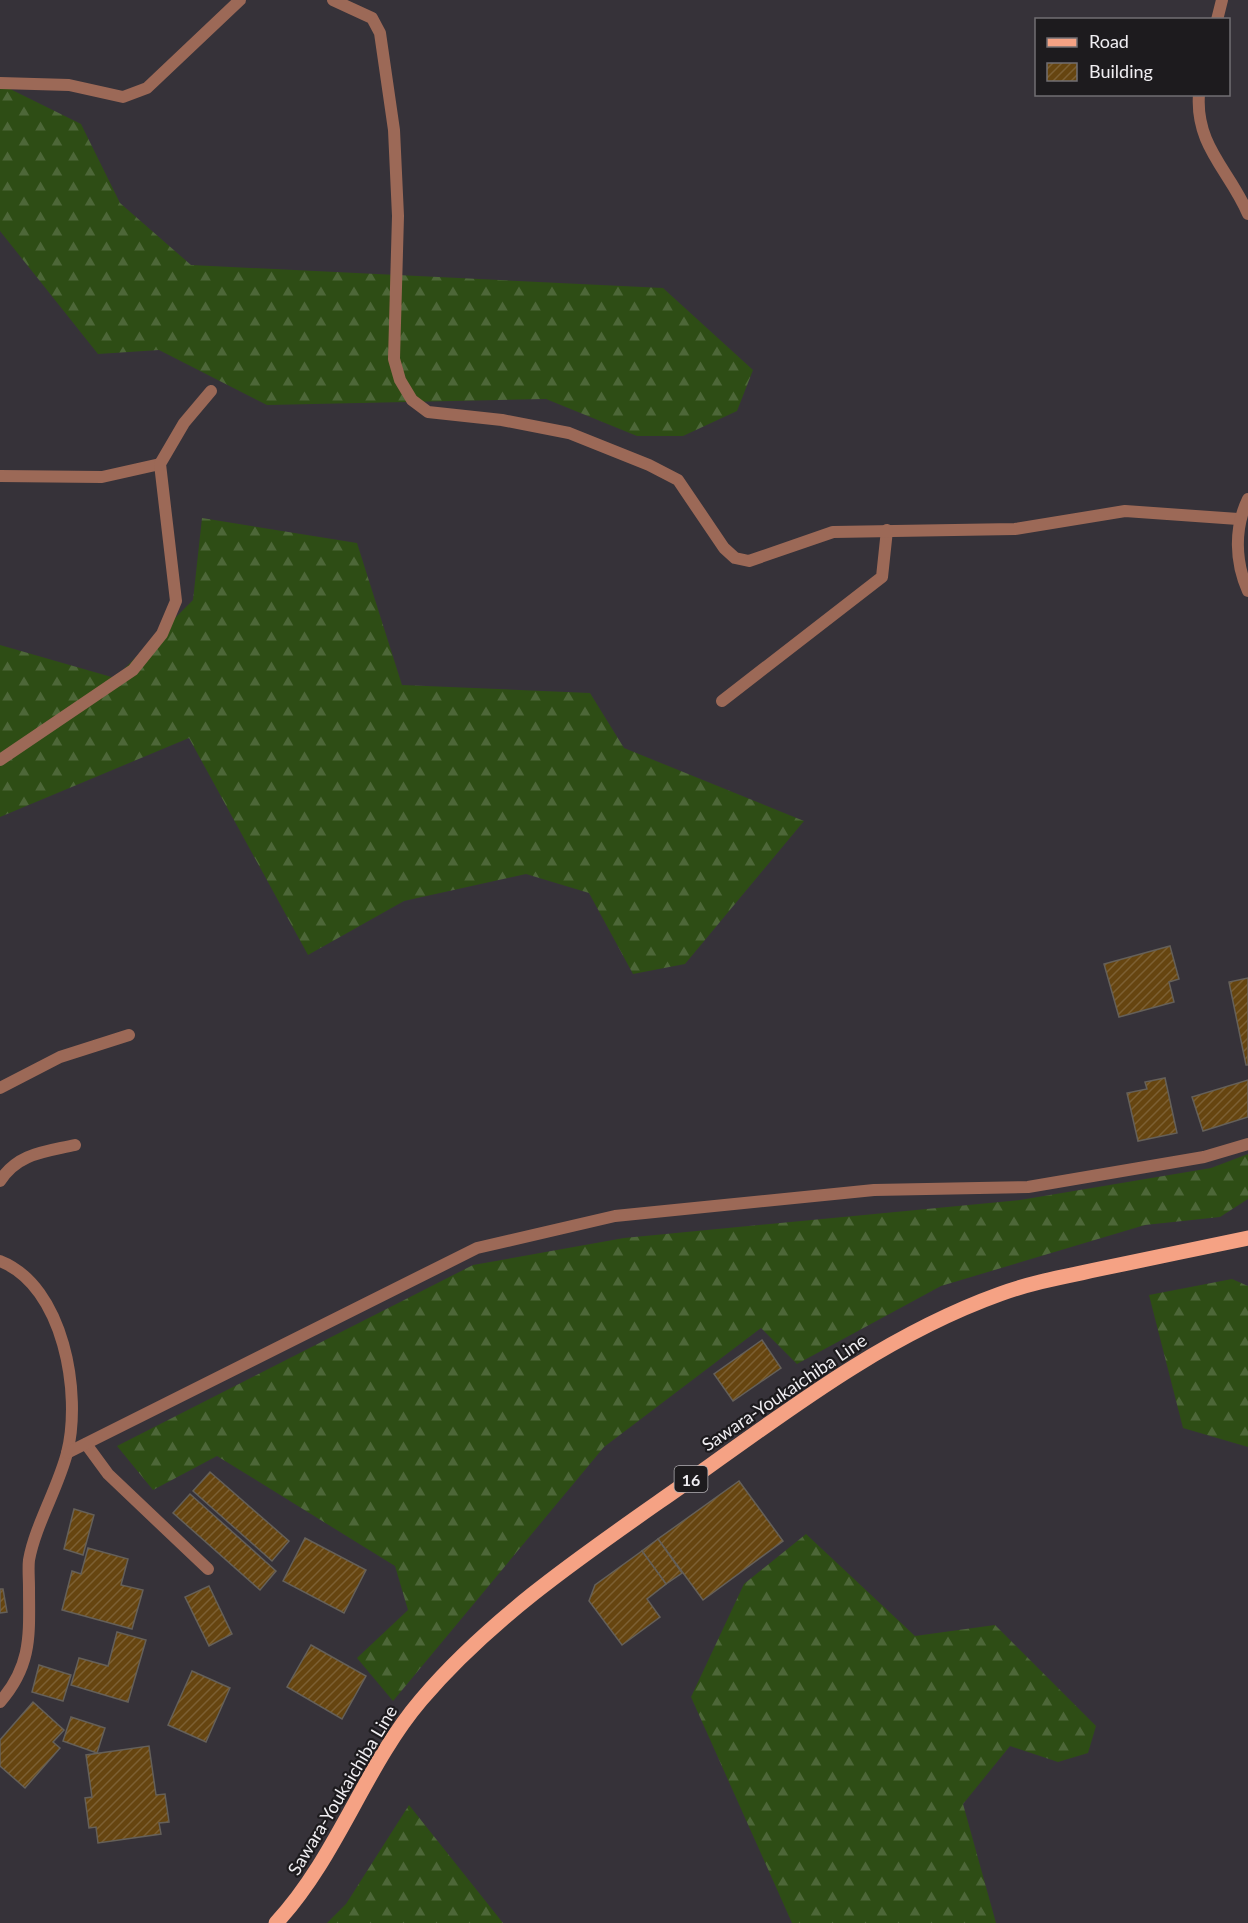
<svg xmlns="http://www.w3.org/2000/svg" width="1248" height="1923" font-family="Lato,sans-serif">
  <defs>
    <pattern id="forest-firs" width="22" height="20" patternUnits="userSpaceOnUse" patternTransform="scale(1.5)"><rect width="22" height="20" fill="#2e4d15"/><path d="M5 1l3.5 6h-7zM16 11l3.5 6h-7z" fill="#4d6738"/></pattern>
    <pattern id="building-hatch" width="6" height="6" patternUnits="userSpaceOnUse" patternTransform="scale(1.5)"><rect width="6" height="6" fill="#664510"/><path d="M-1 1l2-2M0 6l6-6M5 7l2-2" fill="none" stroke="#7c6033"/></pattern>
  </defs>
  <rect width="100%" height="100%" fill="#363239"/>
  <!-- forest -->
  <g fill="url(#forest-firs)">
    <path d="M0 84 81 124 120 203 191 265 663 288 753 370 737 411 683 436H637L546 399 267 405 159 350 98 354 0 231Z"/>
    <path d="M202 518 357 543 402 685 590 693 624 748 804 821 685 964 633 974 589 893 526 874 404 901 308 955 189 738 0 817V645L115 678 193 600Z"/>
    <path d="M1248 1154V1199L1220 1217 1145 1225 941 1286 797 1364 761 1328 604 1447 393 1701 357 1658 408 1610 395 1566 217 1456 153 1490 117 1446 473 1265 624 1238 1020 1200 1211 1168Z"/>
    <path d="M1232 1279 1248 1286V1447L1183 1428 1149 1295Z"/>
    <path d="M806 1534 915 1636 995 1625 1096 1726 1088 1753 1058 1762 1010 1746 963 1804 996 1923H792L691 1697 744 1584Z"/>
    <path d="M409 1805 503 1923H327L346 1904Z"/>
  </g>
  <!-- building -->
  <g fill="url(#building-hatch)" stroke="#656059" stroke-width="1.5">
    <path d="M1170 946 1179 979 1169 982 1174 1002 1119 1017 1104 964Z"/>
    <path d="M1248 978V1065H1246L1229 982Z"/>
    <path d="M1165 1078 1177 1133 1138 1141 1127 1093 1147 1089 1145 1082Z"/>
    <path d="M1248 1080V1117L1203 1131 1192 1097Z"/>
    <path d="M762 1340 781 1368 733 1401 714 1374Z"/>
    <path d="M210 1472 289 1541 272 1561 193 1491Z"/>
    <path d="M739 1481 783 1541 703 1600 658 1539Z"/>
    <path d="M190 1494 276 1571 260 1590 173 1513Z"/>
    <path d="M74 1509 94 1515 83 1555 64 1549Z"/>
    <path d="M305 1538 366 1570 344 1613 283 1581Z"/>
    <path d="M658 1539 682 1573 666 1584 642 1551Z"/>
    <path d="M88 1548 128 1559 121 1585 143 1590 132 1629 62 1610 72 1571 81 1574Z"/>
    <path d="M642 1551 666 1584 647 1599 660 1617 622 1645 589 1601 595 1585Z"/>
    <path d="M209 1586 232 1634 209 1646 185 1597Z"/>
    <path d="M0 1589H3L7 1612 0 1613Z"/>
    <path d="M117 1632 146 1640 128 1702 71 1685 79 1658 108 1666Z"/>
    <path d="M311 1645 366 1676 342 1719 287 1687Z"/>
    <path d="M39 1665 71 1675 63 1701 32 1692Z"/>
    <path d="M192 1671 230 1688 206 1742 168 1725Z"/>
    <path d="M33 1702 64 1730 53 1742 60 1748 25 1788 0 1766V1740Z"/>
    <path d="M71 1717 105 1728 97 1753 63 1741Z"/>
    <path d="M149 1746 156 1795 165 1794 169 1822 159 1823 161 1834 98 1843 96 1827 89 1828 85 1798 92 1797 86 1755Z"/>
  </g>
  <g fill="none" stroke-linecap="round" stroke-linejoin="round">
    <!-- service -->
    <g stroke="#9c6957" stroke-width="12">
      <path d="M722 701 882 577 887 530"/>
      <path d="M0 1088 60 1057 129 1035"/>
      <path d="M0 1181C18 1153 45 1152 75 1145"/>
      <path d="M86 1444 108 1474 208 1569"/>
    </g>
    <!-- minor -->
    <g stroke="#9c6957" stroke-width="12">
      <path d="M333 0 372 18 380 33 394 130 398 216 394 359 400 380 412 400 428 412 502 420 569 433 649 465 678 480 724 548 735 558 749 561 833 532 1015 529 1125 511 1238 519"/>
      <path d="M1217 20 1222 0"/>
      <path d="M0 83 69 85 123 97 147 88 240 0"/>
      <path d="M1199 94C1195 146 1230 171 1248 214"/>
      <path d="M0 476 102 477 160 464"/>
      <path d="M1248 499C1234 528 1235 562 1248 591"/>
      <path d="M0 760 133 670 162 634 176 601 160 464 184 423 211 391"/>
      <path d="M0 1261C64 1286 82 1394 67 1453 58 1488 35 1526 29 1560 28 1568 29 1579 29 1587 29 1633 33 1664 0 1702"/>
      <path d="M67 1453 477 1248 615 1216 874 1190 1028 1187 1204 1157 1248 1144"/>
    </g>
    <!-- primary -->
    <path stroke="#f5a284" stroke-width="15" d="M276 1923C338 1856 364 1767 421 1700 494 1614 592 1549 683 1485 784 1413 883 1336 1000 1294 1035 1281 1073 1275 1109 1267 1155 1257 1202 1248 1248 1238"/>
  </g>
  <g text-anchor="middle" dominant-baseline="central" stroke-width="4.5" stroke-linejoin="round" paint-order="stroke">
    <!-- shield labels -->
    <rect fill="#1d1b1e" stroke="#b1afb2" stroke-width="1.5" x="674.5" y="1466" width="33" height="26" rx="4.5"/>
    <g font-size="16" font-weight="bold" fill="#f0eef2">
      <text x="691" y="1479">16</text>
    </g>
    <!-- street labels -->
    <g font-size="18" fill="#f0eef2" stroke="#1d1b1e">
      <text transform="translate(784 1392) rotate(-34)">Sawara-Youkaichiba Line</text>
      <text transform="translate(342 1790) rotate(-59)">Sawara-Youkaichiba Line</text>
    </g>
  </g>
  <!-- legend -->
  <rect x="1035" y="18" width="195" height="78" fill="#1d1b1e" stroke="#716f73" stroke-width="1.5"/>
  <rect x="1047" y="38" width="30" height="9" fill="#f5a284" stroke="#716f73" stroke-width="1.5"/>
  <text x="1089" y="48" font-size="18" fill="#f0eef2">Road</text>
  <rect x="1047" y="63" width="30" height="18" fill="url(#building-hatch)" stroke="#716f73" stroke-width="1.5"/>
  <text x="1089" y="78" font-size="18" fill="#f0eef2">Building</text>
</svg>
